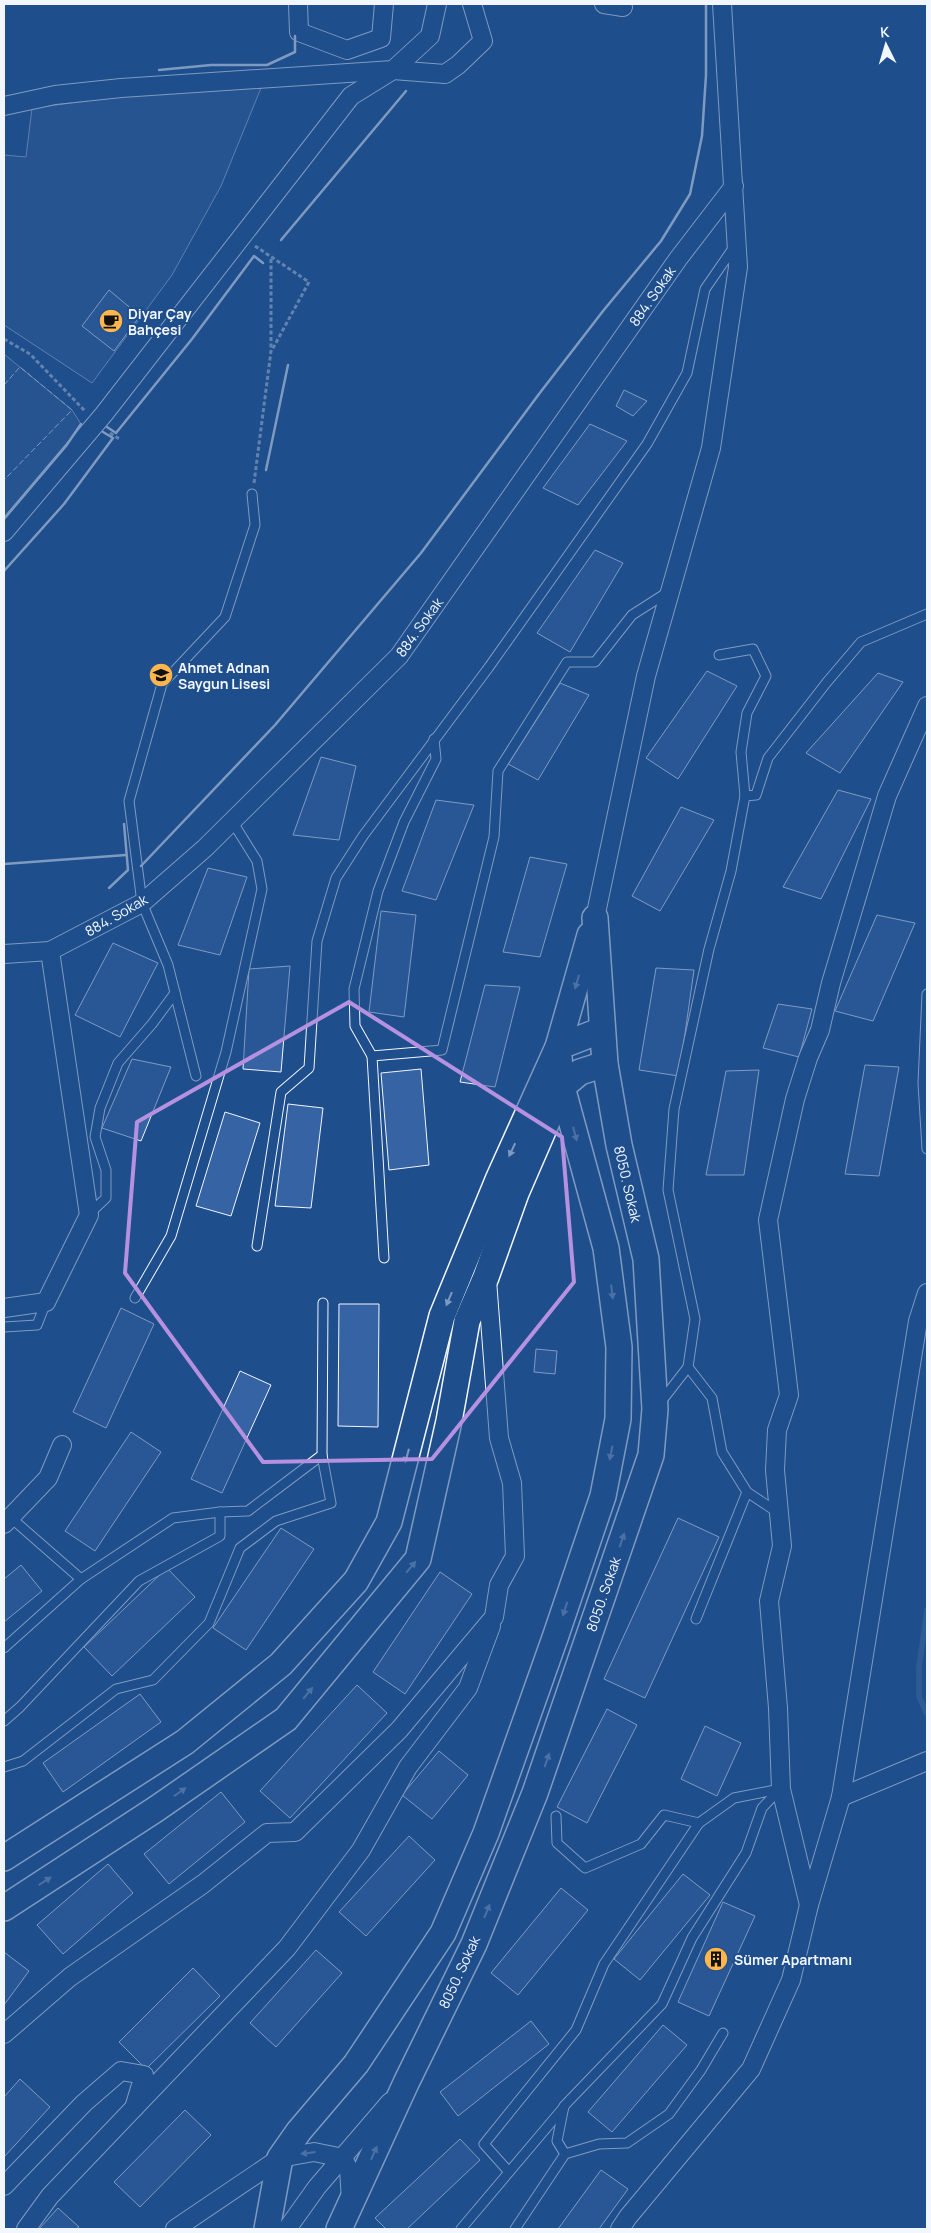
<svg xmlns="http://www.w3.org/2000/svg" width="931" height="2233" font-family="Manrope,sans-serif">
  <rect width="100%" height="100%" fill="#1f4e8c"/>
  <!-- built -->
  <g fill="#305b95" stroke="#a8bbd7">
    <path d="M261 88 221 186 172 275 92 383 4 325V155L26 157 32 108 133 95Z"/>
    <path d="M4 354 72 410 81 424 66 446 4 519Z"/>
  </g>
  <g fill="none" stroke-linecap="round" stroke-linejoin="round">
    <!-- stream -->
    <path stroke="#446ba0" stroke-width="5.5" d="M927 1610 919 1667V1697L927 1714"/>
  </g>
  <!-- building -->
  <g fill="#3563a3" stroke="#f2f6ff">
    <path d="M109 290 140 316 114 351 82 326Z"/>
    <path d="M624 390 647 401 633 416 616 406Z"/>
    <path d="M590 424 627 441 578 505 543 488Z"/>
    <path d="M595 550 623 563 570 652 537 633Z"/>
    <path d="M707 671 737 686 678 779 646 758Z"/>
    <path d="M878 673 903 682 840 773 806 753Z"/>
    <path d="M560 683 589 695 538 780 508 764Z"/>
    <path d="M321 757 356 766 339 840 293 835Z"/>
    <path d="M838 790 871 799 821 899 783 887Z"/>
    <path d="M436 800 474 805 436 900 402 891Z"/>
    <path d="M681 807 714 820 660 911 632 896Z"/>
    <path d="M530 857 567 864 540 957 503 952Z"/>
    <path d="M208 868 247 877 220 955 178 945Z"/>
    <path d="M381 911 416 915 404 1017 369 1012Z"/>
    <path d="M877 915 915 923 873 1021 835 1011Z"/>
    <path d="M113 943 158 963 120 1037 75 1015Z"/>
    <path d="M290 966 281 1072 243 1069 249 969Z"/>
    <path d="M656 968 694 970 679 1076 639 1070Z"/>
    <path d="M485 985 520 987 495 1087 460 1082Z"/>
    <path d="M778 1004 812 1009 799 1057 763 1048Z"/>
    <path d="M132 1059 171 1067 141 1141 102 1128Z"/>
    <path d="M865 1065 899 1067 879 1176 845 1174Z"/>
    <path d="M421 1069 429 1165 389 1170 381 1073Z"/>
    <path d="M759 1070 744 1175H706L726 1071Z"/>
    <path d="M288 1104 323 1108 311 1208 275 1206Z"/>
    <path d="M225 1112 260 1123 231 1216 196 1206Z"/>
    <path d="M339 1304H379L378 1427 338 1426Z"/>
    <path d="M121 1308 154 1324 106 1428 73 1412Z"/>
    <path d="M536 1349 557 1351 555 1374 534 1372Z"/>
    <path d="M240 1371 271 1385 222 1493 191 1479Z"/>
    <path d="M131 1432 161 1452 95 1551 65 1531Z"/>
    <path d="M678 1518 719 1537 645 1698 604 1679Z"/>
    <path d="M281 1528 314 1549 246 1650 213 1628Z"/>
    <path d="M21 1565 42 1591 4 1622V1579Z"/>
    <path d="M167 1568 195 1597 112 1676 84 1647Z"/>
    <path d="M440 1572 472 1594 405 1694 373 1672Z"/>
    <path d="M357 1685 387 1713 290 1818 260 1791Z"/>
    <path d="M140 1694 161 1722 63 1792 43 1763Z"/>
    <path d="M607 1709 637 1725 587 1823 557 1807Z"/>
    <path d="M705 1726 741 1743 717 1796 681 1779Z"/>
    <path d="M439 1751 468 1775 432 1819 402 1795Z"/>
    <path d="M221 1792 245 1822 169 1884 144 1854Z"/>
    <path d="M409 1836 435 1860 366 1936 339 1912Z"/>
    <path d="M108 1864 133 1893 63 1954 37 1925Z"/>
    <path d="M683 1874 710 1895 640 1980 614 1959Z"/>
    <path d="M561 1888 588 1910 518 1995 491 1973Z"/>
    <path d="M723 1902 755 1916 709 2016 678 2002Z"/>
    <path d="M316 1950 342 1973 276 2047 250 2023Z"/>
    <path d="M4 1952 29 1971 4 2005Z"/>
    <path d="M193 1968 220 1996 146 2069 119 2042Z"/>
    <path d="M531 2021 549 2044 458 2116 440 2092Z"/>
    <path d="M663 2025 687 2045 612 2132 588 2112Z"/>
    <path d="M20 2079 50 2107 4 2157V2097Z"/>
    <path d="M185 2110 211 2135 140 2207 114 2182Z"/>
    <path d="M460 2139 480 2160 407 2229H386L375 2218Z"/>
    <path d="M601 2170 628 2189 599 2229H558Z"/>
    <path d="M58 2208 79 2227 76 2229H39Z"/>
  </g>
  <g fill="none" stroke-linecap="round" stroke-linejoin="round">
    <!-- lane casing -->
    <g stroke="#f2f6ff" stroke-width="11">
      <g id="lane">
        <path d="M745 796 756 795 768 758 827 682 861 642 927 614"/>
        <path d="M372 1056 355 1026 354 989 378 891 404 822 436 759 434 739"/>
        <path d="M196 1076 168 965 142 903 129 801 162 684 225 617 255 525 252 494"/>
        <path d="M927 1149 923 1083 927 994"/>
        <path d="M89 1214 106 1198V1170L95 1137 100 1108 118 1063 152 1024 175 993"/>
        <path d="M257 1246 281 1092 309 1068 317 941 336 878 363 836 489 667 647 444 687 373 705 289 734 247"/>
        <path d="M384 1258 372 1056 442 1050 494 837 498 771 567 662H595L632 615 668 592"/>
        <path d="M135 1298 171 1236 226 1052 262 889 257 861 232 821"/>
        <path d="M4 1327 37 1325 46 1302"/>
        <path d="M688 1367 712 1398 722 1452 747 1492 777 1512"/>
        <path d="M660 1403 688 1367 695 1319 668 1190 674 1109 709 949 731 871 745 796 741 752 747 713 766 676 753 649 719 655"/>
        <path d="M81 1579 173 1518 220 1512 248 1511 322 1455 323 1303"/>
        <path d="M696 1619 747 1492"/>
        <path d="M4 1648 81 1579 10 1517"/>
        <path d="M4 1721 20 1707 139 1581 220 1536V1512"/>
        <path d="M4 1767 23 1761 116 1689 153 1680 209 1623 240 1548 276 1521 331 1503 322 1455"/>
        <path d="M556 1816 557 1843 585 1868 641 1844 664 1815 699 1823 734 1798 780 1789"/>
        <path d="M565 2154 557 2141 564 2106 662 2004 692 1938 746 1853 762 1808 780 1789"/>
        <path d="M509 2172 484 2144 576 2030 604 1964 699 1823"/>
        <path d="M461 2229 564 2107"/>
        <path d="M515 2229 565 2154 599 2144 627 2143 669 2114 701 2070 723 2033"/>
      </g>
    </g>
    <!-- street casing -->
    <g stroke="#f2f6ff" stroke-width="20">
      <g id="street">
        <path d="M298 4 299 32 347 50 381 38 384 4"/>
        <path d="M604 4 623 7"/>
        <path d="M4 106 55 95 121 88 393 70 430 36 437 4"/>
        <path d="M4 532 104 414 351 96 393 70 445 74 458 65 483 41 472 4"/>
        <path d="M595 918 646 676 711 448 738 267 722 4"/>
        <path d="M4 954 50 951 142 903 205 848 399 656 678 259 734 186"/>
        <path d="M4 1308 46 1302 89 1215 50 951"/>
        <path d="M4 1524 48 1478 62 1445"/>
        <path d="M841 1797 927 1761"/>
        <path d="M809 1905 781 1789 778 1708 769 1601 782 1546 775 1470 777 1430 789 1395 768 1220 795 1099 808 1058 820 1030 831 983 887 796 927 706"/>
        <path d="M4 2034 70 1977 203 1884 267 1833 295 1832 399 1730 494 1617 499 1585 515 1556 512 1483 499 1438 487 1280"/>
        <path d="M134 2108 287 1948 361 1850 408 1767 468 1688 491 1626"/>
        <path d="M4 2186 84 2103 121 2071 144 2075 134 2108 50 2196 26 2229"/>
        <path d="M175 2229 280 2158 314 2152 343 2158 349 2170 351 2199"/>
        <path d="M287 2229 317 2187 390 2102"/>
        <path d="M620 2229 628 2217 751 2069 791 1980 809 1905 841 1797 918 1321 927 1293"/>
      </g>
    </g>
    <!-- secondary casing -->
    <g stroke="#f2f6ff" stroke-width="28">
      <g id="secondary">
        <path d="M4 1858 185 1742 281 1664 356 1581 389 1522 442 1316 498 1180 558 1047 590 935"/>
        <path d="M4 1908 156 1809 286 1719 418 1559 449 1421 467 1321 486 1277 516 1193 562 1087 580 1072 605 1064"/>
        <path d="M267 2229 280 2158 299 2131 356 2064 443 1933 486 1833 556 1635 603 1496 618 1419 619 1347 606 1248 562 1087 558 1047 602 1030"/>
        <path d="M339 2229 406 2083 474 1944 535 1793 651 1455 655 1409 646 1259 619 1145 605 1064 595 918"/>
      </g>
    </g>
    <!-- path -->
    <g stroke="#b3c4dc" stroke-width="3" stroke-dasharray="4 2.5" stroke-linecap="butt">
      <path d="M255 246 309 282 272 350"/>
      <path d="M4 339 30 354 85 411"/>
      <path d="M110 433 121 440"/>
      <path d="M254 483 271 351V257"/>
    </g>
    <!-- lane -->
    <use href="#lane" stroke="#1f4e8c" stroke-width="9"/>
    <!-- street -->
    <use href="#street" stroke="#1f4e8c" stroke-width="18"/>
    <!-- secondary -->
    <use href="#secondary" stroke="#1f4e8c" stroke-width="25"/>
    <!-- fence -->
    <path stroke="#f2f6ff" stroke-width="1" stroke-dasharray="6 2.5" stroke-linecap="butt" d="M4 385 20 367 72 410 4 480"/>
    <!-- wall -->
    <g stroke="#f2f6ff" stroke-width="2.5">
      <path d="M159 70 211 65H267L295 52V36"/>
      <path d="M281 240 406 91"/>
      <path d="M107 427 116 433 192 339 254 256 263 263"/>
      <path d="M266 470 288 365"/>
      <path d="M4 519 66 446 81 424"/>
      <path d="M4 571 64 504 113 438 103 432"/>
      <path d="M4 864 126 855"/>
      <path d="M141 866 275 725 421 553 539 394 603 311 661 241 690 194 702 136 706 75V4"/>
      <path d="M109 888 128 870 124 824"/>
    </g>
  </g>
  <!-- one-way arrows -->
  <defs><path id="oneway-solid" d="M-6-.8H1V-3.2L6.5 0L1 3.2V.8H-6Z" transform="scale(1.25)"/></defs>
  <g fill="#7e9ac0">
    <use href="#oneway-solid" transform="translate(577 982) rotate(106)"/>
    <use href="#oneway-solid" transform="translate(575 1134) rotate(75)"/>
    <use href="#oneway-solid" transform="translate(512 1150) rotate(115)"/>
    <use href="#oneway-solid" transform="translate(612 1292) rotate(83)"/>
    <use href="#oneway-solid" transform="translate(449 1299) rotate(113)"/>
    <use href="#oneway-solid" transform="translate(611 1453) rotate(101)"/>
    <use href="#oneway-solid" transform="translate(407 1456) rotate(105)"/>
    <use href="#oneway-solid" transform="translate(622 1540) rotate(-71)"/>
    <use href="#oneway-solid" transform="translate(411 1567) rotate(-50)"/>
    <use href="#oneway-solid" transform="translate(565 1609) rotate(108)"/>
    <use href="#oneway-solid" transform="translate(308 1693) rotate(-50)"/>
    <use href="#oneway-solid" transform="translate(547 1760) rotate(-71)"/>
    <use href="#oneway-solid" transform="translate(180 1792) rotate(-35)"/>
    <use href="#oneway-solid" transform="translate(45 1881) rotate(-33)"/>
    <use href="#oneway-solid" transform="translate(487 1911) rotate(-68)"/>
    <use href="#oneway-solid" transform="translate(308 2153) rotate(173)"/>
    <use href="#oneway-solid" transform="translate(374 2153) rotate(-66)"/>
  </g>
  <!-- marked area -->
  <path d="M0 0H931V2233H0ZM349 1002 562 1137 574 1282 432 1459 263 1462 125 1273 137 1122Z" fill="#1f4e8c" fill-opacity=".55" fill-rule="evenodd"/>
  <path fill="none" stroke="#b691df" stroke-width="4" stroke-linejoin="round" d="M349 1002 562 1137 574 1282 432 1459 263 1462 125 1273 137 1122Z"/>
  <!-- icons -->
  <defs>
    <g id="cafe-disc" transform="scale(1.25)"><circle r="9.5" fill="#ffb74d" stroke="#1f4e8c"/><path d="M-5.5-4.5H6V0H3Q3 3.5 0 3.5H-2.5Q-5.5 3.5-5.5 0ZM3-3.2v2h1.7v-2ZM-6 4.5H4V6H-6Z" fill="#111"/></g>
    <g id="school-disc" transform="scale(1.25)"><circle r="9.5" fill="#ffb74d" stroke="#1f4e8c"/><path d="M0-5L7-2L0 1L-7-2ZM-4 1L0 2.5L4 1V4Q0 6-4 4Z" fill="#111"/></g>
    <g id="building-disc" transform="scale(1.25)"><circle r="9.5" fill="#ffb74d" stroke="#1f4e8c"/><path d="M-4-6H4V6H1V3H-1V6H-4ZM-2.5-4.3h1.7v1.8h-1.7ZM.8-4.3h1.7v1.8H.8ZM-2.5-1h1.7V.8h-1.7ZM.8-1h1.7V.8H.8Z" fill="#111"/></g>
  </defs>
  <g fill-rule="evenodd">
    <use href="#cafe-disc" x="111" y="321"/>
    <use href="#school-disc" x="161" y="675"/>
    <use href="#building-disc" x="716" y="1959"/>
  </g>
  <g text-anchor="middle" dominant-baseline="central" stroke-width="4" stroke-linejoin="round" paint-order="stroke">
    <!-- street labels -->
    <g font-size="14" fill="#f2f6ff" stroke="#1f4e8c">
      <text transform="translate(652 296) rotate(-55)">884. Sokak</text>
      <text transform="translate(419 627) rotate(-54)">884. Sokak</text>
      <text transform="translate(116 915) rotate(-30)">884. Sokak</text>
      <text transform="translate(628 1184) rotate(77)">8050. Sokak</text>
      <text transform="translate(603 1594) rotate(-71)">8050. Sokak</text>
      <text transform="translate(459 1972) rotate(-65)">8050. Sokak</text>
    </g>
    <!-- poi labels -->
    <g font-size="14" font-weight="bold" fill="#f2f6ff" stroke="#1f4e8c" text-anchor="start">
      <text x="128" y="313">Diyar Çay<tspan x="128" dy="16">Bahçesi</tspan></text>
      <text x="178" y="667">Ahmet Adnan<tspan x="178" dy="16">Saygun Lisesi</tspan></text>
      <text x="734" y="1959">Sümer Apartmanı</text>
    </g>
  </g>
  <!-- border -->
  <rect width="931" height="2233" fill="none" stroke="#f2f6ff" stroke-width="10"/>
  <!-- north arrow -->
  <g transform="translate(886 45) rotate(355)" stroke="#1f4e8c" stroke-width="4" paint-order="stroke">
  <path d="M0-4L9 19L0 12L-9 19Z" fill="#f2f6ff"/>
  <text y="-8" font-size="14" font-weight="bold" text-anchor="middle" fill="#f2f6ff">K</text>
  </g>
</svg>
